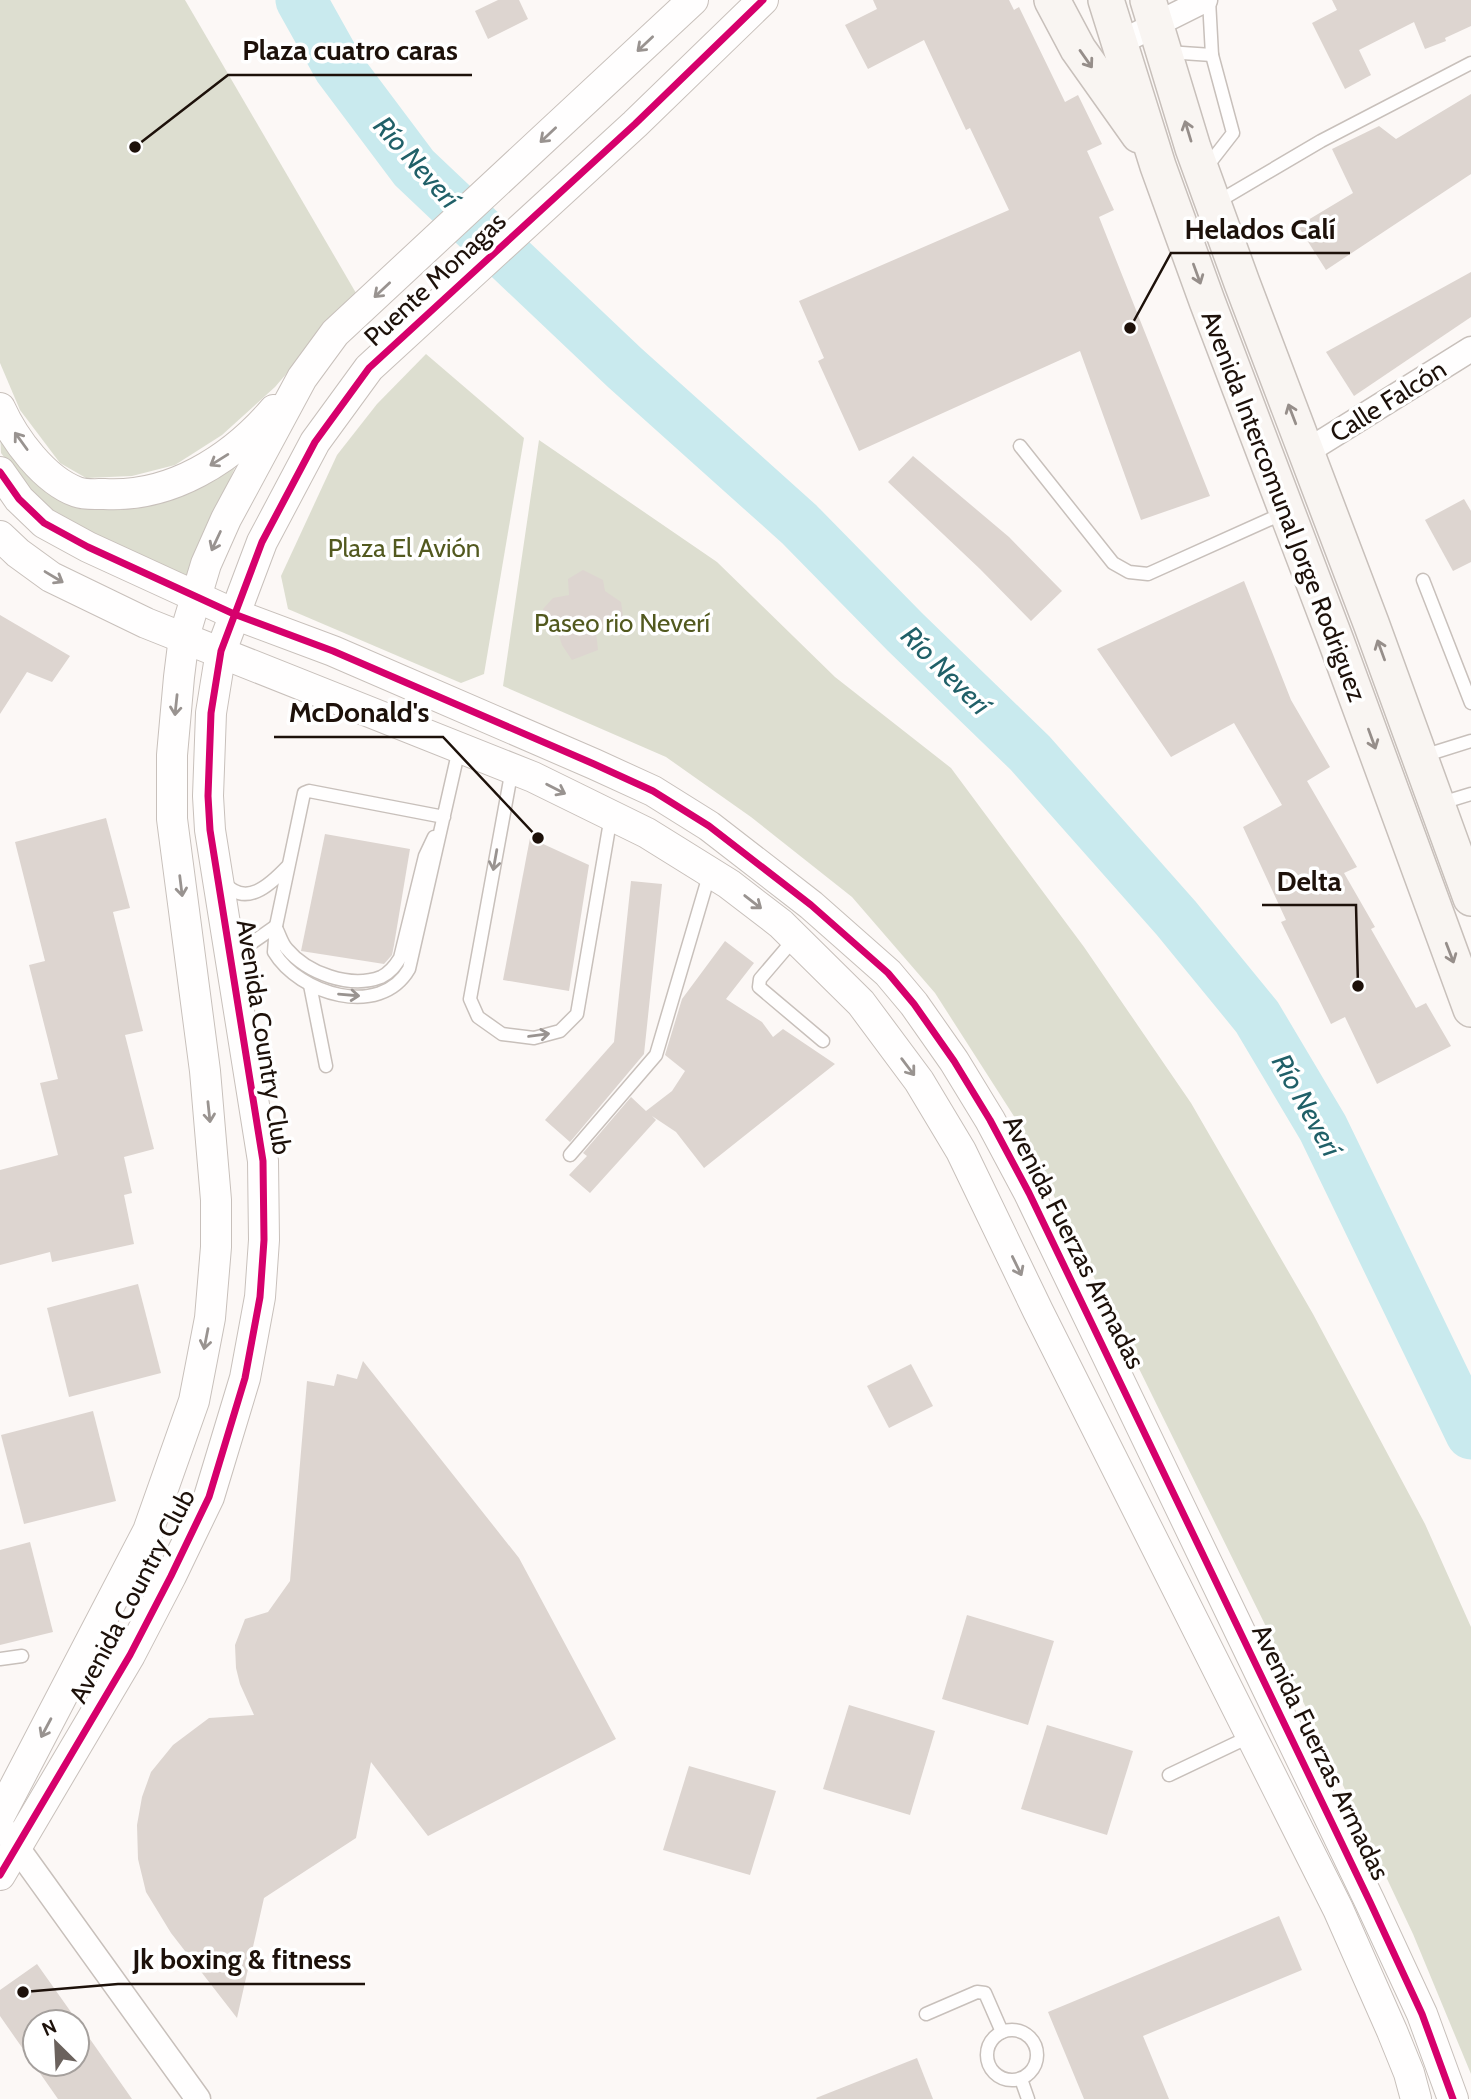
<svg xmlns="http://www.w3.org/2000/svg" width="1471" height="2099" font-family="Cabin,sans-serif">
  <rect width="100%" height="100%" fill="#fcf8f6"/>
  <!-- green -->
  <g fill="#ddded0">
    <path d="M0 0H185L356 293 275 387 222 435 175 465 132 476 86 478 60 463 20 410 0 363Z"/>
    <path d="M426 354 524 438 484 674 461 683 288 609 281 576 337 455 377 404Z"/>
    <path d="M0 431 71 501 236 465 185 583 100 544 38 502 1 453Z"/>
    <path d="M539 440 717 562 835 677 951 768 1084 947 1191 1103 1313 1314 1425 1524 1471 1627V2074L1413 1934 1317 1730 1017 1121 935 993 852 897 751 817 666 757 503 686Z"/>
  </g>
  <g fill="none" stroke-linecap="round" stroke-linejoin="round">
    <!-- river -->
    <path stroke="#c9eaee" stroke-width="51" d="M301 0 339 68 414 168 625 368 799 524 905 632 1030 753 1176 918 1257 1017 1323 1128 1471 1434"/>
  </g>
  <!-- building -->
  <g fill="#ddd5d0" fill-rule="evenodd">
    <path d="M498 0H519L528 19 488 39 475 11Z"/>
    <path d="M873 0H1009L1014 10 1019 7 1065 102 1078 95 1102 144 1087 151 1114 210 1099 217 1210 496 1141 520 1080 351 859 451 818 361 824 358 799 301 1009 210 970 128 966 130 924 40 868 69 845 25 877 9Z"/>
    <path d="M1332 0H1471V26L1445 38 1446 41 1425 49 1414 22 1359 50 1371 75 1345 89 1312 23 1337 10Z"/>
    <path d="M1471 94V174L1326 270 1298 226 1353 193 1332 149 1379 126 1396 139Z"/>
    <path d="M1471 272V317L1354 396 1326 352Z"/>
    <path d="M913 456 1009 537 1062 591 1031 621 980 569 888 482Z"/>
    <path d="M1464 499 1471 511V562L1453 571 1425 520Z"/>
    <path d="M583 570 603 580 605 591 621 602 623 615 616 626 596 632 598 650 572 660 562 645 558 633 549 627 543 609 553 598 569 595 568 579Z"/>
    <path d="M1244 581 1291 700 1330 767 1307 781 1357 867 1344 873 1375 927 1371 929 1416 1008 1426 1003 1451 1046 1377 1084 1345 1017 1331 1024 1281 922 1286 920 1243 827 1282 805 1234 723 1171 757 1097 649Z"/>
    <path d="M0 615 70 656 52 682 27 672 0 714Z"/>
    <path d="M106 818 130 908 113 912 143 1031 125 1035 154 1149 124 1157 132 1193 124 1195 134 1244 52 1262 50 1252 0 1265V1170L58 1155 40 1083 58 1079 29 965 45 961 15 842Z"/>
    <path d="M325 834 410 849 394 945 392 955 384 964 301 951Z"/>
    <path d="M530 838 589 865 569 991 503 980Z"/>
    <path d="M631 881 662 884 644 1054 570 1142 545 1120 614 1042Z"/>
    <path d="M725 941 754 963 726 999 762 1022 773 1037 783 1029 835 1064 704 1168 676 1132 652 1116 656 1120 590 1193 569 1175 587 1156 583 1153 631 1097 646 1111 672 1091 685 1071 665 1055 682 999Z"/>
    <path d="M138 1284 161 1373 69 1397 47 1308Z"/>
    <path d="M363 1361 519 1558 616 1739 428 1836 371 1762 356 1838 264 1898 237 2018 171 1933 146 1892 138 1859 137 1825 142 1797 151 1772 173 1745 209 1718 254 1715 240 1684 236 1668 235 1645 245 1619 268 1612 290 1581 307 1381 334 1386 337 1374 357 1379Z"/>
    <path d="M911 1364 933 1406 889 1428 867 1386Z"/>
    <path d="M93 1411 116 1501 24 1524 1 1435Z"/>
    <path d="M30 1542 53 1632 0 1645V1550Z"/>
    <path d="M967 1615 1054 1641 1028 1725 942 1699Z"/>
    <path d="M849 1705 935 1731 910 1815 823 1789Z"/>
    <path d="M1047 1725 1133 1751 1107 1835 1021 1809Z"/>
    <path d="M689 1766 776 1791 750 1875 663 1850Z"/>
    <path d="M1279 1916 1302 1970 1143 2036 1169 2099H1084L1048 2012Z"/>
    <path d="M37 1964 78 2022 132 2099H58L0 2016V1990ZM35 2022H77V2064H35Z"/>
    <path d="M917 2058 933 2099H817L816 2098Z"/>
  </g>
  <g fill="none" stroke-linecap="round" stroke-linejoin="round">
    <!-- service casing -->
    <g stroke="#c8c0bb" stroke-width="15">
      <g id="service">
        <path d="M1167 52 1212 55"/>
        <path d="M1205 169 1233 133 1212 55 1209 0"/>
        <path d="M1214 204 1321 141 1471 63"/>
        <path d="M1020 446 1113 563 1129 572 1148 574 1286 512"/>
        <path d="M1423 580 1471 703"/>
        <path d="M1423 756 1471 741"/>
        <path d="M512 769 470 999 478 1017 502 1034 534 1038 560 1031 577 1014 611 816"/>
        <path d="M1438 804 1471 794"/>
        <path d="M444 817 309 791 304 793 276 926 274 952C299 994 380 1019 409 969L459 749"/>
        <path d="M223 881C245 909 270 885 288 866"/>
        <path d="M277 930C280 936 282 944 287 949 307 973 350 989 381 977 390 973 395 966 400 958L425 856 434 837"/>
        <path d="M795 938 760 979 759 987 823 1041"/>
        <path d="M230 958 276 926"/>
        <path d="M310 985 326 1066"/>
        <path d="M570 1155 656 1055 710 872"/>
        <path d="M0 1659 22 1656"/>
        <path d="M1169 1775 1251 1736"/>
        <path d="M926 2014 977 1992 985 1993 1002 2032"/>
        <circle cx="1012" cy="2055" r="25"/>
        <path d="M1021 2079 1028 2099"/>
      </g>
    </g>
    <!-- minor casing -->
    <g stroke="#c8c0bb" stroke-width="27">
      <g id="minor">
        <path d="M1121 42 1205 0"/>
        <path d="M1306 452 1471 349"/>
        <path d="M0 1824 198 2099"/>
      </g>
    </g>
    <!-- tertiary casing -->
    <g stroke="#c8c0bb" stroke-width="32">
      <g id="tertiary">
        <path d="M0 408C14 439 44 480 77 492 85 495 96 494 104 494 171 498 232 459 274 410"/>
        <path d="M0 472 19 499 44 523 88 547 234 614 333 651 594 764 653 791 709 826 811 905 888 973 914 1004 954 1061 990 1120 1029 1193 1370 1902 1422 2014 1453 2099"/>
        <path d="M0 536 18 553 51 577 146 623 533 777 647 833 729 884 781 924 861 1003 919 1081 961 1151 1038 1311 1338 1909 1392 2031 1409 2073 1416 2099"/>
        <path d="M0 1815 148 1531 194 1401 210 1318 216 1247V1200L205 1071 172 819V755L179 677 184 637 206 564 226 519 302 378 335 333 693 0"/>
        <path d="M0 1875 130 1655 171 1576 209 1497 245 1378 260 1297 264 1240 263 1161 210 830 208 796 211 713 221 651 262 542 315 442 369 368 635 124 763 0"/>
      </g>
    </g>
    <!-- secondary casing -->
    <g stroke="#c8c0bb" stroke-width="38">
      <g id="secondary">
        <path d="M1052 0 1078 49 1139 135"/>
        <path d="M1106 0 1158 166 1207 301 1336 641 1471 1009"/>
        <path d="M1148 0 1193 148 1242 283 1371 623 1471 898"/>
      </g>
    </g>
    <!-- service -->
    <use href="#service" stroke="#fffefe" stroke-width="12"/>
    <!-- minor -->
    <use href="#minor" stroke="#fffefe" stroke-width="24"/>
    <!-- tertiary -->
    <use href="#tertiary" stroke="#fffefe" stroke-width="30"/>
    <!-- secondary -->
    <use href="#secondary" stroke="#f9f5f2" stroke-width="35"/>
    <!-- cycleway casing -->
    <g stroke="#fff" stroke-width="11">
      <g id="cycleway">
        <path d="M0 472 19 499 44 523 88 547 234 614 333 651 594 764 653 791 709 826 811 905 888 973 914 1004 954 1061 990 1120 1029 1193 1370 1902 1422 2014 1453 2099"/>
        <path d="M0 1875 130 1655 171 1576 209 1497 245 1378 260 1297 264 1240 263 1161 210 830 208 796 211 713 221 651 262 542 315 442 369 368 635 124 763 0"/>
      </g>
    </g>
    <!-- cycleway -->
    <use href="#cycleway" stroke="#d6006c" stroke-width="7"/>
  </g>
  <!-- one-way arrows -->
  <defs><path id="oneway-shaft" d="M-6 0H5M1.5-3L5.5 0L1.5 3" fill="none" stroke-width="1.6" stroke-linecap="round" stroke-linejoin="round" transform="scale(1.75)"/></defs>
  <g stroke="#999390">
    <use href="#oneway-shaft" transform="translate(645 44) rotate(137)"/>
    <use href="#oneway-shaft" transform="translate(548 135) rotate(137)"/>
    <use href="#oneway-shaft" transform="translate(382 290) rotate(137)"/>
    <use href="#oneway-shaft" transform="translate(21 441) rotate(-126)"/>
    <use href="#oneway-shaft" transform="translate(219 460) rotate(148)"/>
    <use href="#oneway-shaft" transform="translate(216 541) rotate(115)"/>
    <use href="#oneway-shaft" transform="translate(54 577) rotate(31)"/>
    <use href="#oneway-shaft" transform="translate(176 705) rotate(96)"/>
    <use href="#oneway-shaft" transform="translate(556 789) rotate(27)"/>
    <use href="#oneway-shaft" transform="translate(495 860) rotate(100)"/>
    <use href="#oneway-shaft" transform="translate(181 886) rotate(83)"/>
    <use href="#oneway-shaft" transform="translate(753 902) rotate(38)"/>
    <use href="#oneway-shaft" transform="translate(349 995) rotate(5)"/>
    <use href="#oneway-shaft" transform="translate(539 1035) rotate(-8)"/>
    <use href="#oneway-shaft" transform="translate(908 1067) rotate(53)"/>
    <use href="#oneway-shaft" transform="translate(209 1112) rotate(84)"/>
    <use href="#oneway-shaft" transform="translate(1017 1266) rotate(64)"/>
    <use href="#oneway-shaft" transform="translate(206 1339) rotate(101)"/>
    <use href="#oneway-shaft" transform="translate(46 1728) rotate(118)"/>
  </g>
  <g stroke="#968e8a">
    <use href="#oneway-shaft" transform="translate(1086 59) rotate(55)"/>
    <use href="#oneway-shaft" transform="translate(1188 131) rotate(-107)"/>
    <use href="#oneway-shaft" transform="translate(1197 274) rotate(70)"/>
    <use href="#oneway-shaft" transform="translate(1292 414) rotate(-111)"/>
    <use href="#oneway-shaft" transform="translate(1381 650) rotate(-110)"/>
    <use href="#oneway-shaft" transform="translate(1372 739) rotate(70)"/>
    <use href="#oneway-shaft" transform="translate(1450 953) rotate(69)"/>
  </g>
  <g text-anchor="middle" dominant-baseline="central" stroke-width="7" stroke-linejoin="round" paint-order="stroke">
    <!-- street labels -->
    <g font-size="26" fill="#1d110a" stroke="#fff">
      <text transform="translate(435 279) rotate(-43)">Puente Monagas</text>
      <text transform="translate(1388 401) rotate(-32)">Calle Falcón</text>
      <text transform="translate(1284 506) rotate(69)">Avenida Intercomunal Jorge Rodriguez</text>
      <text transform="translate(264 1037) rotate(81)">Avenida Country Club</text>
      <text transform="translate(1074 1242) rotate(63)">Avenida Fuerzas Armadas</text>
      <text transform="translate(132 1596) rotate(-62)">Avenida Country Club</text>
      <text transform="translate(1321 1752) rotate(64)">Avenida Fuerzas Armadas</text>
    </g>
    <!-- park labels -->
    <g font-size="26" fill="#52591f" stroke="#fff">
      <text x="404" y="548">Plaza El Avión</text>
      <text x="622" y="623">Paseo rio Neverí</text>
    </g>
    <!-- water labels -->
    <g font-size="28" font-style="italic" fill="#206068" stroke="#fff">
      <text transform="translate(417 162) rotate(48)">Río Neverí</text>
      <text transform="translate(946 670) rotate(45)">Río Neverí</text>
      <text transform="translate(1307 1105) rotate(61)">Río Neverí</text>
    </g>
  </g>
  <!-- callouts -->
  <path fill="none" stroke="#1d110a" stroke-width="2.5" d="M135 147L228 75H472M1130 328L1171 253H1350M538 838L443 737H274M1358 986L1356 905H1262M23 1992L118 1984H365"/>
  <g fill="#1d110a" stroke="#fff" stroke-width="2.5">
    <circle cx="135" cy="147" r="7"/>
    <circle cx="1130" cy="328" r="7"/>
    <circle cx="538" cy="838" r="7"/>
    <circle cx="1358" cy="986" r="7"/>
    <circle cx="23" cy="1992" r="7"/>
  </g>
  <g font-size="28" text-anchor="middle" font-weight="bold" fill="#1d110a" stroke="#fff" stroke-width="7" stroke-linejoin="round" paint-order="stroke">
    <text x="350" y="60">Plaza cuatro caras</text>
    <text x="1260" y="239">Helados Calí</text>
    <text x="359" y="722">McDonald's</text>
    <text x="1309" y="891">Delta</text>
    <text x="242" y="1969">Jk boxing &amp; fitness</text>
  </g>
  <!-- north arrow -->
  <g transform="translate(56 2043) rotate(336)"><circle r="33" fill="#ffffff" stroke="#a5a09d" stroke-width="2"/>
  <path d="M0-5L12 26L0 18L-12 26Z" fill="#6b625d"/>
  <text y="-10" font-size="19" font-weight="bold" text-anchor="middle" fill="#1d110a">N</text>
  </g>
</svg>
